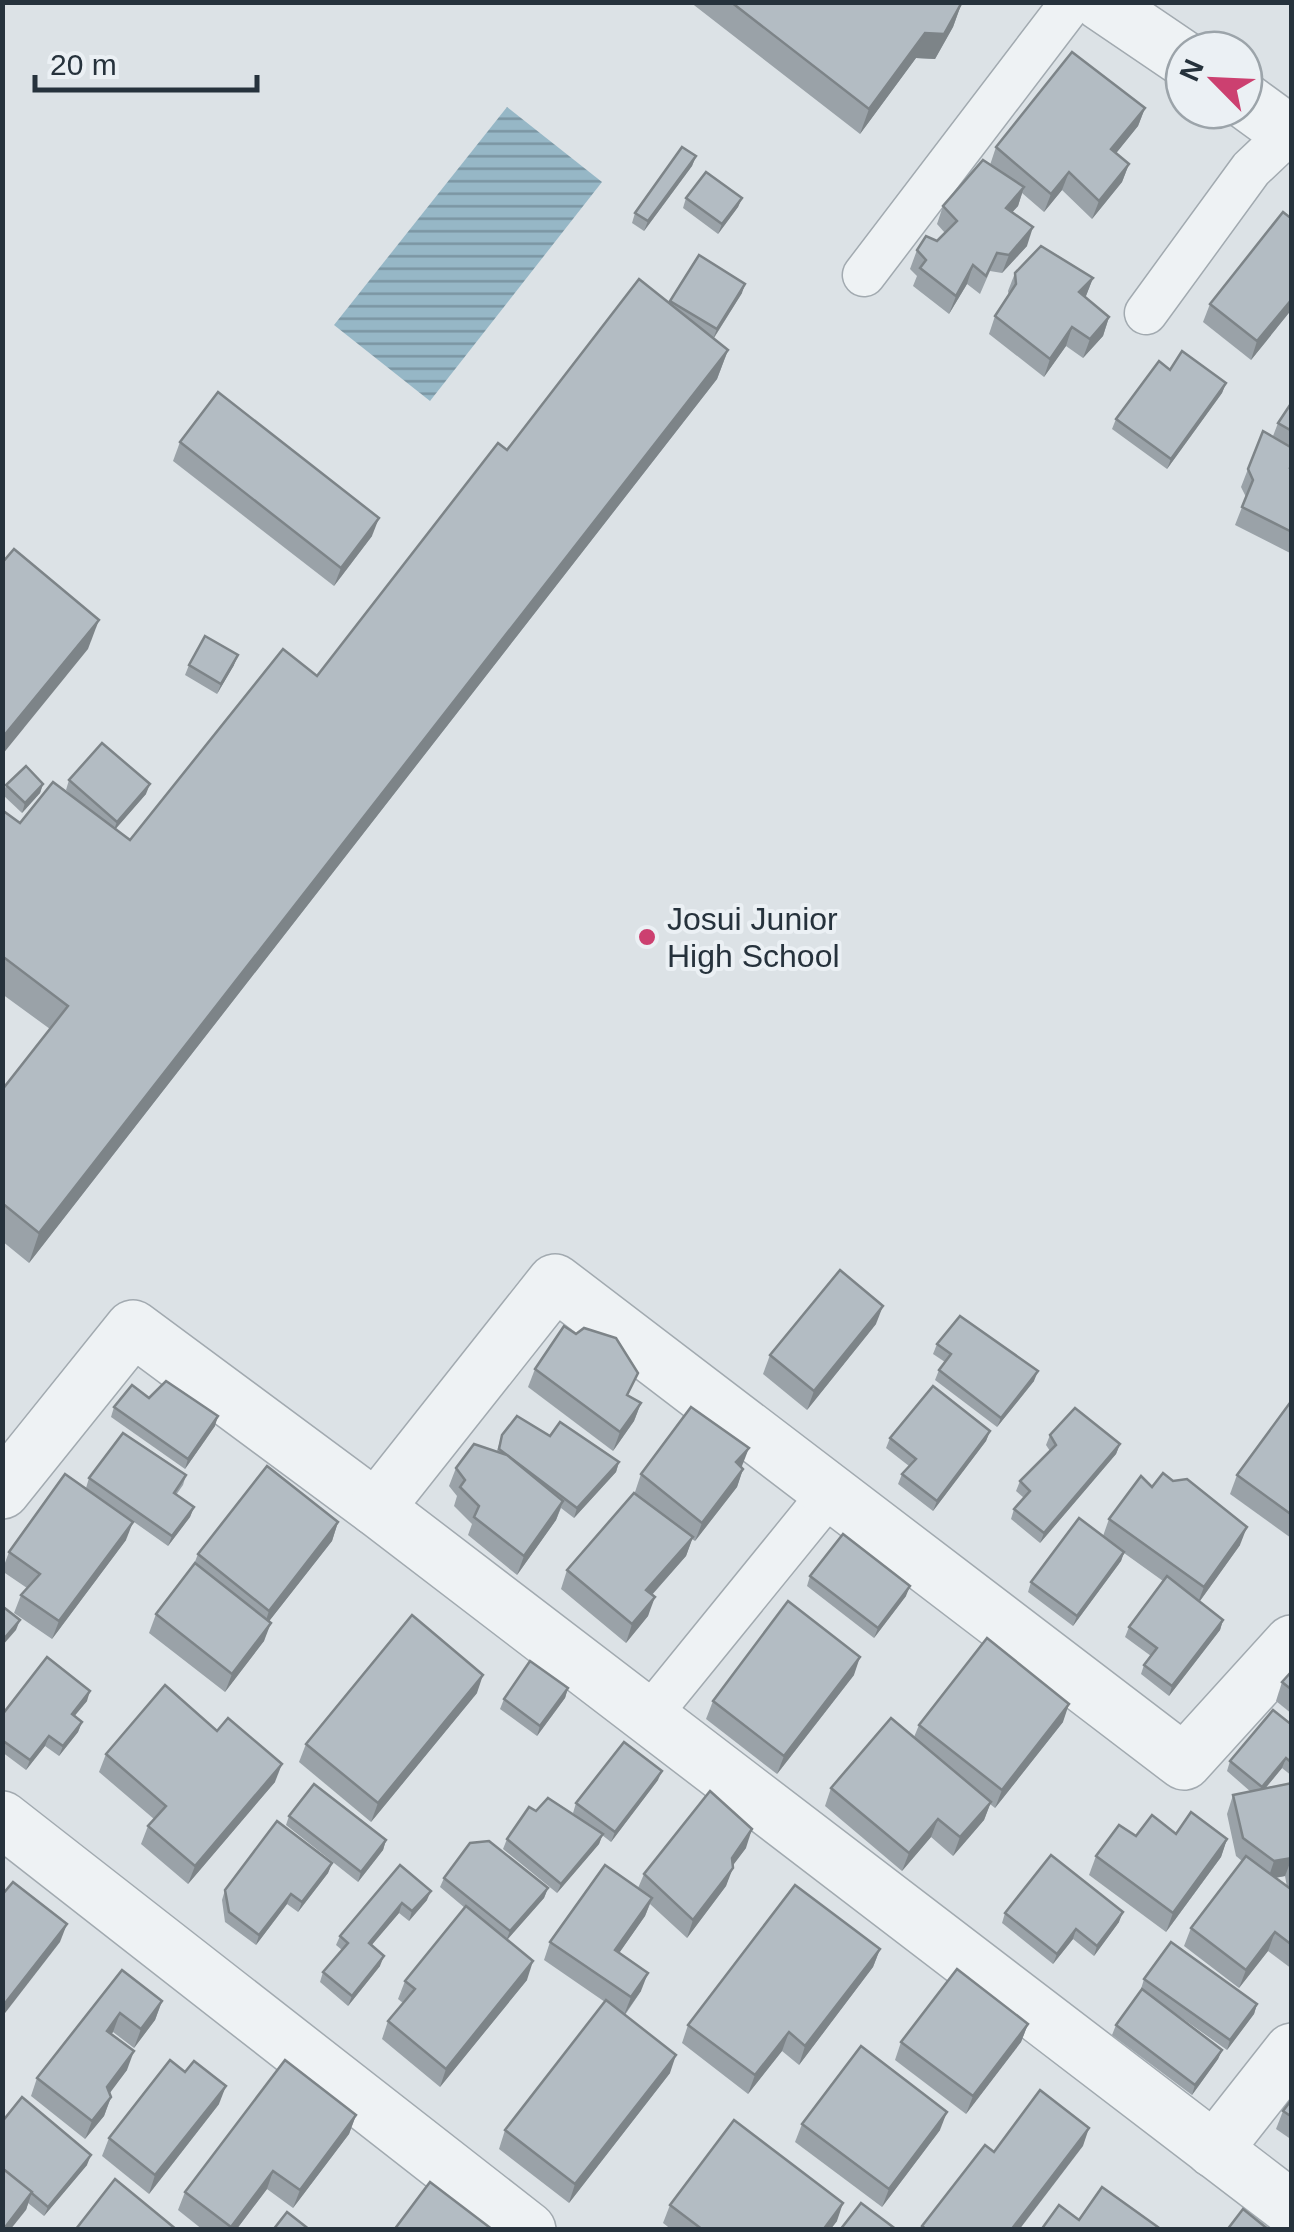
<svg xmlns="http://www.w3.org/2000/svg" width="1294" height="2232" font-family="Helvetica,sans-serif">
  <defs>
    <pattern id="water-rules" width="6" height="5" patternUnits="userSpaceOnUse" patternTransform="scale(2.5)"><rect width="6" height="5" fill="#96b7c6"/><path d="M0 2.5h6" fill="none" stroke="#7a95a2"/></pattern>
  </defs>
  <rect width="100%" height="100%" fill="#dce2e6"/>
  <!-- water -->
  <path fill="url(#water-rules)" d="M507 107 602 182 430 401 334 325Z"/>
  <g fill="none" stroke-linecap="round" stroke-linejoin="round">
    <!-- service casing -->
    <g stroke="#a2aab0" stroke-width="45">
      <g id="service">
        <path d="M864 275 1072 2"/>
        <path d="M1146 313 1251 169 1290 132"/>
        <path d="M648 1717 830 1493"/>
      </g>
    </g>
    <!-- minor casing -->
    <g stroke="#a2aab0" stroke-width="58">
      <g id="minor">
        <path d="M1100 2 1184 59"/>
        <path d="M1244 100 1292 135"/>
        <path d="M2 1491 133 1328 376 1508 1292 2209"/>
        <path d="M376 1508 555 1282 1184 1762 1292 1643"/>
        <path d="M2 1819 528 2230"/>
        <path d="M1214 2150 1292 2051"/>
      </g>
    </g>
    <!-- service -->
    <use href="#service" stroke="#eef2f4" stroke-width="42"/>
    <!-- minor -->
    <use href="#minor" stroke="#eef2f4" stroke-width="55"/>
  </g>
  <!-- wall -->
  <g fill="#9aa2a8" fill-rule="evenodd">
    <path d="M690 2H962L953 27 935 59 916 58 860 134Z"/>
    <path d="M1145 108 1138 126 1116 153 1129 164 1122 182 1092 219 1062 190 1044 212 1022 193 1018 206 1012 212 1027 246 1002 273 990 271 980 294 967 284 949 314 913 286 917 276 910 269 917 250 937 241 945 233 937 224 943 206 990 165 996 147Z"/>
    <path d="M696 156 692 166 644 231 632 223 635 213Z"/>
    <path d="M686 198H742L738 207 718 234 683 208Z"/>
    <path d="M1015 273 1093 278 1085 298 1109 317 1103 336 1083 358 1066 346 1044 377 989 334 995 316 1009 296 1008 291Z"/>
    <path d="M742 293 714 338 728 350 717 379 29 1263 2 1241V1090L50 1029 2 994V810L20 823 77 800 66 790 69 780 146 794 115 829 130 840 317 676 507 450 669 303 670 301Z"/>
    <path d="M1210 304 1292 309 1251 360 1203 322Z"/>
    <path d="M1170 370 1226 383 1222 393 1167 469 1112 429 1116 419Z"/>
    <path d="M1292 402V554L1235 525 1246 497 1241 487 1248 469 1273 436 1278 423Z"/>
    <path d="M180 442 372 536 334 586 173 461Z"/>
    <path d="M189 665H234L217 694 185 675Z"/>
    <path d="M43 784 40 793 22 813 3 795 6 785Z"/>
    <path d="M876 1324 807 1410 763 1374 770 1355Z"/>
    <path d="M937 1344 1034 1381 997 1427 935 1380 939 1370 945 1362 933 1354Z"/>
    <path d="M535 1369 629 1396 641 1403 634 1421 613 1451 528 1387Z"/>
    <path d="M149 1398 215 1426 185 1469 111 1417 114 1407Z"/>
    <path d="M1292 1400 1291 1538 1230 1494 1237 1475Z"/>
    <path d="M990 1431 986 1441 933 1511 898 1484 902 1474 909 1466 886 1448 890 1438Z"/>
    <path d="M502 1435 550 1436 619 1462 616 1472 574 1518 561 1508 556 1520 517 1575 468 1535 472 1524 454 1506 457 1496 449 1486 456 1468 497 1451Z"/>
    <path d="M1050 1435 1120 1444 1116 1454 1040 1543 1011 1519 1014 1509 1024 1498 1016 1491 1020 1481 1050 1451 1046 1445Z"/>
    <path d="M741 1467 743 1469 737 1487 695 1541 692 1539 686 1556 652 1595 648 1616 626 1643 561 1589 567 1570 635 1492 641 1474Z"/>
    <path d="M186 1475 183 1485 176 1495 194 1507 190 1517 168 1546 86 1488 89 1478Z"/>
    <path d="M1152 1487 1240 1545 1200 1601 1223 1620 1220 1630 1169 1696 1141 1674 1144 1665 1151 1656 1125 1637 1129 1627 1163 1581 1124 1553 1121 1561 1073 1626 1028 1592 1031 1582 1103 1536 1109 1519Z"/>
    <path d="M338 1522 332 1541 269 1621 264 1641 225 1692 149 1633 156 1614 194 1564 198 1554Z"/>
    <path d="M126 1540 52 1639 14 1613 21 1595 27 1588 2 1571 9 1552Z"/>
    <path d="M810 1576 906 1596 874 1638 807 1586Z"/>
    <path d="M1292 1671V1714L1276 1701 1282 1682Z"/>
    <path d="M854 1675 777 1774 706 1719 713 1701Z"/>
    <path d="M568 1688 565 1698 537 1736 500 1709 504 1699Z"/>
    <path d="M477 1693 371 1822 299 1762 306 1744Z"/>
    <path d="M87 1701 74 1716 82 1722 78 1732 59 1756 45 1746 26 1770 2 1752V1715Z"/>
    <path d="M1063 1722 995 1808 990 1804 984 1820 953 1856 931 1837 902 1871 825 1806 831 1788 914 1737 919 1725Z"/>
    <path d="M1292 1725V1776L1282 1768 1265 1789 1292 1783V1969L1268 1951 1239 1988 1184 1946 1191 1928 1242 1861 1236 1856 1227 1814 1233 1795 1251 1792 1227 1771 1230 1761ZM1285 1876 1287 1887 1275 1878Z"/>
    <path d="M217 1731 275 1782 188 1884 141 1844 148 1826 154 1819 99 1772 106 1754Z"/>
    <path d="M658 1780 611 1842 602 1835 599 1844 557 1893 503 1849 507 1839 590 1826 573 1813 576 1803Z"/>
    <path d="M289 1816 386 1840 383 1850 358 1882 286 1825Z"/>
    <path d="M1176 1834 1227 1839 1221 1857 1166 1932 1089 1875 1096 1856 1136 1836Z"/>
    <path d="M746 1848 732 1866 726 1886 687 1938 650 1904 645 1916 619 1953 641 1991 625 2015 670 2073 569 2203 499 2149 505 2130 605 2002 544 1960 550 1942 638 1888 644 1874Z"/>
    <path d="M332 1863 328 1873 298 1912 287 1904 256 1945 225 1922 222 1900 225 1890Z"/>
    <path d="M400 1865 427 1900 409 1921 399 1913 371 1945 380 1966 348 2006 320 1982 323 1972 342 1950 336 1945 340 1936Z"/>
    <path d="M444 1878 548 1888 544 1898 507 1940 527 1980 440 2087 382 2039 388 2021 403 2003 398 1999 405 1981 465 1908 440 1887Z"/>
    <path d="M1005 1913 1119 1922 1094 1956 1073 1939 1053 1964 1002 1923Z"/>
    <path d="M880 1949 873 1967 799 2065 782 2051 748 2094 682 2043 688 2025Z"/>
    <path d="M122 1970 162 2001 155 2020 134 2048 113 2032 111 2034 127 2070 109 2093 111 2097 104 2116 85 2139 31 2096 37 2078Z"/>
    <path d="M1144 1979 1257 2004 1254 2014 1227 2050 1162 2004 1222 2050 1218 2059 1192 2095 1112 2035 1116 2025 1142 1990 1141 1989Z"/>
    <path d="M1028 2024 1021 2042 966 2114 895 2060 901 2042Z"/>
    <path d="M1292 2099V2140L1276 2129 1283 2111Z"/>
    <path d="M219 2104 149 2194 102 2156 109 2138Z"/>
    <path d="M356 2115 349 2134 293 2208 267 2189 236 2230H203L178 2210 185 2192Z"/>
    <path d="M2 2122 87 2165 44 2216 28 2203 26 2210Z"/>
    <path d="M802 2124 940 2130 882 2207 795 2142Z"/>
    <path d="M670 2205 837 2221 830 2230H672L663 2223Z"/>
  </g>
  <!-- shaded-wall -->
  <g fill="#7d8488">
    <path d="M962 2 953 27 935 59 916 58 860 134 869 109 925 33Z"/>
    <path d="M1145 108 1138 126 1105 167 1111 149Z"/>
    <path d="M696 156 692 166 644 231 648 221Z"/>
    <path d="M1129 164 1122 182 1092 219 1099 201Z"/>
    <path d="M1069 172 1062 190 1044 212 1051 194Z"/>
    <path d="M1024 187 1018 206 999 227 1006 208Z"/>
    <path d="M742 198 738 207 718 234 722 224Z"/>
    <path d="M1033 227 1027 246 1002 273 1009 255Z"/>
    <path d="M973 265 967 284 949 314 956 296Z"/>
    <path d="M1093 278 1086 296 1072 311 1079 292Z"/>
    <path d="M745 284 742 293 713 339 717 329Z"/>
    <path d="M1292 299V309L1251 360 1257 341Z"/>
    <path d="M1109 317 1103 336 1083 358 1090 339Z"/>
    <path d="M1072 327 1066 346 1044 377 1050 359Z"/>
    <path d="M728 350 717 379 29 1263 39 1233Z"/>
    <path d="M1226 383 1222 393 1167 469 1171 459Z"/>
    <path d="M379 518 372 536 334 586 341 568Z"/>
    <path d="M99 620 88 649 2 755V738Z"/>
    <path d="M238 655 234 665 217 694 221 684Z"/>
    <path d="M43 784 40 793 22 813 25 803Z"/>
    <path d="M150 784 146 794 113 832 117 822Z"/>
    <path d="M883 1306 876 1324 807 1410 814 1391Z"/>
    <path d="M1038 1371 1034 1381 997 1427 1001 1418Z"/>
    <path d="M641 1403 634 1421 613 1451 620 1432Z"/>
    <path d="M218 1416 215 1426 185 1469 188 1459Z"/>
    <path d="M990 1431 986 1441 933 1511 937 1501Z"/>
    <path d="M1120 1444 1116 1454 1040 1543 1044 1533Z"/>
    <path d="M749 1448 742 1466 729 1480 736 1462Z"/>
    <path d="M619 1462 616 1472 574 1518 577 1508Z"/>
    <path d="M743 1469 737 1487 695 1541 702 1523Z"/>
    <path d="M563 1501 556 1520 517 1575 524 1556Z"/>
    <path d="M194 1507 190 1517 168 1546 172 1536Z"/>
    <path d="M133 1522 126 1540 52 1639 59 1621Z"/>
    <path d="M338 1522 332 1541 263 1629 269 1611Z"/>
    <path d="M1247 1527 1240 1545 1197 1605 1204 1587Z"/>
    <path d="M693 1537 686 1556 640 1608 646 1590Z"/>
    <path d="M1124 1552 1121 1561 1073 1626 1077 1616Z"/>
    <path d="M910 1586 906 1596 874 1638 878 1628Z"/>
    <path d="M655 1597 648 1616 626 1643 632 1624Z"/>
    <path d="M20 1620 16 1630 2 1646V1641Z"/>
    <path d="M1223 1620 1220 1630 1169 1696 1172 1686Z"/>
    <path d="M271 1623 264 1641 225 1692 232 1674Z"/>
    <path d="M860 1657 854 1675 777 1774 784 1756Z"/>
    <path d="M483 1675 477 1693 371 1822 378 1803Z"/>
    <path d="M568 1688 565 1698 537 1736 540 1726Z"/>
    <path d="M90 1691 87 1701 68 1724 72 1714Z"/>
    <path d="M1069 1704 1063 1722 995 1808 1002 1790Z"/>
    <path d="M82 1722 78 1732 59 1756 63 1746Z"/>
    <path d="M49 1736 45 1746 26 1770 30 1760Z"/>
    <path d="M1286 1758 1282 1768 1258 1797 1262 1787Z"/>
    <path d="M282 1764 275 1782 188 1884 195 1866Z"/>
    <path d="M662 1771 658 1780 611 1842 615 1832Z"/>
    <path d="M991 1802 984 1820 953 1856 960 1837Z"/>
    <path d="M938 1819 931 1837 902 1871 909 1853Z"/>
    <path d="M752 1829 746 1848 725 1876 732 1858Z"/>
    <path d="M603 1834 599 1844 557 1893 561 1884Z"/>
    <path d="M1227 1839 1221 1857 1166 1932 1173 1913Z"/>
    <path d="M386 1840 383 1850 358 1882 361 1872Z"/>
    <path d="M1292 1858 1285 1876 1268 1879 1274 1861Z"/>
    <path d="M332 1863 328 1873 298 1912 302 1902Z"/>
    <path d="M733 1868 726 1886 687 1938 693 1920Z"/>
    <path d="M548 1888 544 1898 506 1941 510 1931Z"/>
    <path d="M431 1891 427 1900 409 1921 412 1911Z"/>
    <path d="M291 1894 287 1904 256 1945 259 1935Z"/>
    <path d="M652 1898 645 1916 608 1969 615 1950Z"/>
    <path d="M402 1903 399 1913 365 1953 369 1943Z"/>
    <path d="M1123 1912 1119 1922 1094 1956 1097 1946Z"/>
    <path d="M67 1924 60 1942 2 2017V2007Z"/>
    <path d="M1076 1929 1073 1939 1053 1964 1057 1954Z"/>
    <path d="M1275 1932 1268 1951 1239 1988 1246 1970Z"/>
    <path d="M880 1949 873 1967 799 2065 805 2046Z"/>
    <path d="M384 1956 380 1966 348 2006 352 1996Z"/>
    <path d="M533 1961 527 1980 440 2087 446 2069Z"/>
    <path d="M648 1973 641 1991 624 2015 631 1997Z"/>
    <path d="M162 2001 155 2020 134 2048 141 2029Z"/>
    <path d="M1257 2004 1254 2014 1227 2050 1230 2040Z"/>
    <path d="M120 2013 113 2032 100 2049 107 2031Z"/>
    <path d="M1028 2024 1021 2042 966 2114 973 2096Z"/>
    <path d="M789 2032 782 2051 748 2094 755 2075Z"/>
    <path d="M1222 2050 1218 2059 1192 2095 1195 2085Z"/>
    <path d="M134 2051 127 2070 101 2105 107 2087Z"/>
    <path d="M676 2055 670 2073 569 2203 575 2184Z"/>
    <path d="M226 2086 219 2104 149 2194 155 2175Z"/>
    <path d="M111 2097 104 2116 85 2139 92 2121Z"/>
    <path d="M947 2112 940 2130 882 2207 889 2189Z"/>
    <path d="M356 2115 349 2134 293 2208 300 2190Z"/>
    <path d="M1089 2128 1083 2146 1019 2230H1011Z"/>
    <path d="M91 2155 87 2165 44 2216 48 2207Z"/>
    <path d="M273 2171 267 2189 236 2230H230Z"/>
    <path d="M32 2192 26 2210 10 2230H3Z"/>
    <path d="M843 2203 837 2221 830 2230H823Z"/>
  </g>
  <!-- building -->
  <g fill="#b3bcc3" stroke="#7d8488" stroke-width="2.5">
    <path d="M731 2H962L944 34 925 33 869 109Z"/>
    <path d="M1072 52 1145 108 1111 149 1129 164 1099 201 1069 172 1051 194 996 147Z"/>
    <path d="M682 147 696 156 648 221 635 213Z"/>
    <path d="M983 160 1024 187 1006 208 1033 227 1009 255 997 253 986 276 973 265 956 296 920 268 926 260 917 250 926 236 937 241 957 221 943 206Z"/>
    <path d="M706 172 742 198 722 224 686 198Z"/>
    <path d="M1283 212 1292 219V299L1257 341 1210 304Z"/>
    <path d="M1041 246 1093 278 1079 292 1109 317 1090 339 1072 327 1050 359 995 316 1016 284 1015 273Z"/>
    <path d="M699 255 745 284 717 329 670 301Z"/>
    <path d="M639 279 728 350 39 1233 2 1203V1090L68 1006 2 956V810L20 823 53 782 130 840 283 649 317 676 498 443 507 450Z"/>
    <path d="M1182 351 1226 383 1171 459 1116 419 1159 361 1170 370Z"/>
    <path d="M218 392 379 518 341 568 180 442Z"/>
    <path d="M1292 402V431L1278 423Z"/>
    <path d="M1263 431 1292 448V464L1290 468 1292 469V532L1242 507 1253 480 1248 469Z"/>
    <path d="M14 549 99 620 2 738V563Z"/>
    <path d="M205 636 238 655 221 684 189 665Z"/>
    <path d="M102 743 150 784 117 822 69 780Z"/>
    <path d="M26 766 43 784 25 803 6 785Z"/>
    <path d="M840 1270 883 1306 814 1391 770 1355Z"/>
    <path d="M960 1316 1038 1371 1001 1418 939 1370 951 1354 937 1344Z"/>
    <path d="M564 1326 576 1334 584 1328 616 1338 638 1373 627 1395 641 1403 620 1432 535 1369Z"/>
    <path d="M166 1381 218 1416 188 1459 114 1407 132 1385 149 1398Z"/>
    <path d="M933 1386 990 1431 937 1501 902 1474 916 1459 890 1438Z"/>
    <path d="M1292 1400V1515L1237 1475Z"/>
    <path d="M691 1407 749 1448 736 1462 743 1469 702 1523 641 1474Z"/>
    <path d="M1075 1408 1120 1444 1044 1533 1014 1509 1030 1491 1020 1481 1056 1445 1050 1435Z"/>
    <path d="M517 1416 550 1436 560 1422 619 1462 577 1508 499 1449 502 1435Z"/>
    <path d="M123 1433 186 1475 174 1493 194 1507 172 1536 89 1478Z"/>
    <path d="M474 1444 507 1455 563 1501 524 1556 474 1517 479 1506 460 1487 465 1480 456 1468Z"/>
    <path d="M267 1466 338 1522 269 1611 198 1554Z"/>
    <path d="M1163 1473 1173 1481 1187 1479 1247 1527 1204 1587 1109 1519 1141 1476 1152 1487Z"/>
    <path d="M65 1474 133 1522 59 1621 21 1595 40 1574 9 1552Z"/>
    <path d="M634 1493 693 1537 646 1590 655 1597 632 1624 567 1570Z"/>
    <path d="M1079 1518 1124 1552 1077 1616 1031 1582Z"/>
    <path d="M843 1534 910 1586 878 1628 810 1576Z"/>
    <path d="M195 1563 271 1623 232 1674 156 1614Z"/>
    <path d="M1167 1576 1223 1620 1172 1686 1144 1665 1157 1648 1129 1627Z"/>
    <path d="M788 1601 860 1657 784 1756 713 1701Z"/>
    <path d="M2 1606 20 1620 2 1641Z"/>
    <path d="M412 1615 483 1675 378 1803 306 1744Z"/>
    <path d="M987 1638 1069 1704 1002 1790 919 1725Z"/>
    <path d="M47 1657 90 1691 72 1714 82 1722 63 1746 49 1736 30 1760 2 1740V1715Z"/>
    <path d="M530 1661 568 1688 540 1726 504 1699Z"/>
    <path d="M1292 1671V1690L1282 1682Z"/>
    <path d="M165 1685 217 1731 228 1718 282 1764 195 1866 148 1826 166 1806 106 1754Z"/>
    <path d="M1273 1710 1292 1725V1763L1286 1758 1262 1787 1230 1761Z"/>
    <path d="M891 1718 991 1802 960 1837 938 1819 909 1853 831 1788Z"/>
    <path d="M624 1742 662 1771 615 1832 576 1803Z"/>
    <path d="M1292 1783V1858L1274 1861 1243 1838 1233 1795Z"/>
    <path d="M314 1784 386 1840 361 1872 289 1816Z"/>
    <path d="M710 1791 752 1829 732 1858 733 1868 693 1920 644 1874Z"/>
    <path d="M548 1798 603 1834 561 1884 507 1839 529 1807 536 1811Z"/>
    <path d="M1191 1812 1227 1839 1173 1913 1096 1856 1119 1825 1136 1836 1152 1815 1176 1834Z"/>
    <path d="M277 1821 332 1863 302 1902 291 1894 259 1935 229 1912 225 1890Z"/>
    <path d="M489 1841 548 1888 510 1931 444 1878 470 1843Z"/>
    <path d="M1051 1855 1123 1912 1097 1946 1076 1929 1057 1954 1005 1913Z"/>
    <path d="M1246 1856 1292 1890V1945L1275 1932 1246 1970 1191 1928Z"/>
    <path d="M400 1865 431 1891 412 1911 402 1903 369 1943 384 1956 352 1996 323 1972 348 1943 340 1936Z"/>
    <path d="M605 1865 652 1898 615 1950 648 1973 631 1997 550 1942Z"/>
    <path d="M13 1882 67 1924 2 2007V1895Z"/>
    <path d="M795 1885 880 1949 805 2046 789 2032 755 2075 688 2025Z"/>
    <path d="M466 1906 533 1961 446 2069 388 2021 415 1989 405 1981Z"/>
    <path d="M1171 1942 1257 2004 1230 2040 1144 1979Z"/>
    <path d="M957 1969 1028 2024 973 2096 901 2042Z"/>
    <path d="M122 1970 162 2001 141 2029 120 2013 107 2031 134 2051 107 2087 111 2097 92 2121 37 2078Z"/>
    <path d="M1142 1989 1222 2050 1195 2085 1116 2025Z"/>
    <path d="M606 2000 676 2055 575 2184 505 2130Z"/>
    <path d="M861 2046 947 2112 889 2189 802 2124Z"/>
    <path d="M170 2060 185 2072 194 2061 226 2086 155 2175 109 2138Z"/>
    <path d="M285 2060 356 2115 300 2190 273 2171 231 2227 185 2192Z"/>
    <path d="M1040 2090 1089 2128 1011 2230H927L922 2226 985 2145 994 2152Z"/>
    <path d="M22 2097 91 2155 48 2207 2 2168V2122Z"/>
    <path d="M1292 2099V2117L1283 2111Z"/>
    <path d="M734 2120 843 2203 823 2230H703L670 2205Z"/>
    <path d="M2 2168 32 2192 3 2230H2Z"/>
    <path d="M115 2179 177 2230 76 2229Z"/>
    <path d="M430 2182 493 2230H394Z"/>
    <path d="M1102 2187 1162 2230H1041L1059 2205 1079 2220Z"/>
    <path d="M861 2203 897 2230H840Z"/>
    <path d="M1243 2209 1269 2230H1227Z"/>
    <path d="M287 2212 310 2230H273Z"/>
  </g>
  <!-- markers -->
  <circle fill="#cc4070" stroke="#ebf0f4" stroke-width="4" cx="647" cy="937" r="10"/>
  <g text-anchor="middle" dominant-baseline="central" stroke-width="8" stroke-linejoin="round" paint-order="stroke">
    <!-- poi labels -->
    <g font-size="32" fill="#26323c" stroke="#ebf0f4" text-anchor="start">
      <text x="667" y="919">Josui Junior<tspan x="667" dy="37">High School</tspan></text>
    </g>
  </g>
  <!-- border -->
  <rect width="1294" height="2232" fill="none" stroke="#26323c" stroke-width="10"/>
  <!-- north arrow -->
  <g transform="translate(1214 80) rotate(294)"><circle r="48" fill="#ebf0f4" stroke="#9ca4aa" stroke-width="2.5"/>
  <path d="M0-8L18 38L0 25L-18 38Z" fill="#cc4070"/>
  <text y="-15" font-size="28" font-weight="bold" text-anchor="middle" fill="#26323c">N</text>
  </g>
  <!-- scale -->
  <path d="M35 75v15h222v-15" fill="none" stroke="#26323c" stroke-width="5"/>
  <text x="50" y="75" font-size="30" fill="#26323c" stroke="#ebf0f4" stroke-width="8" paint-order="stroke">20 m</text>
</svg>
